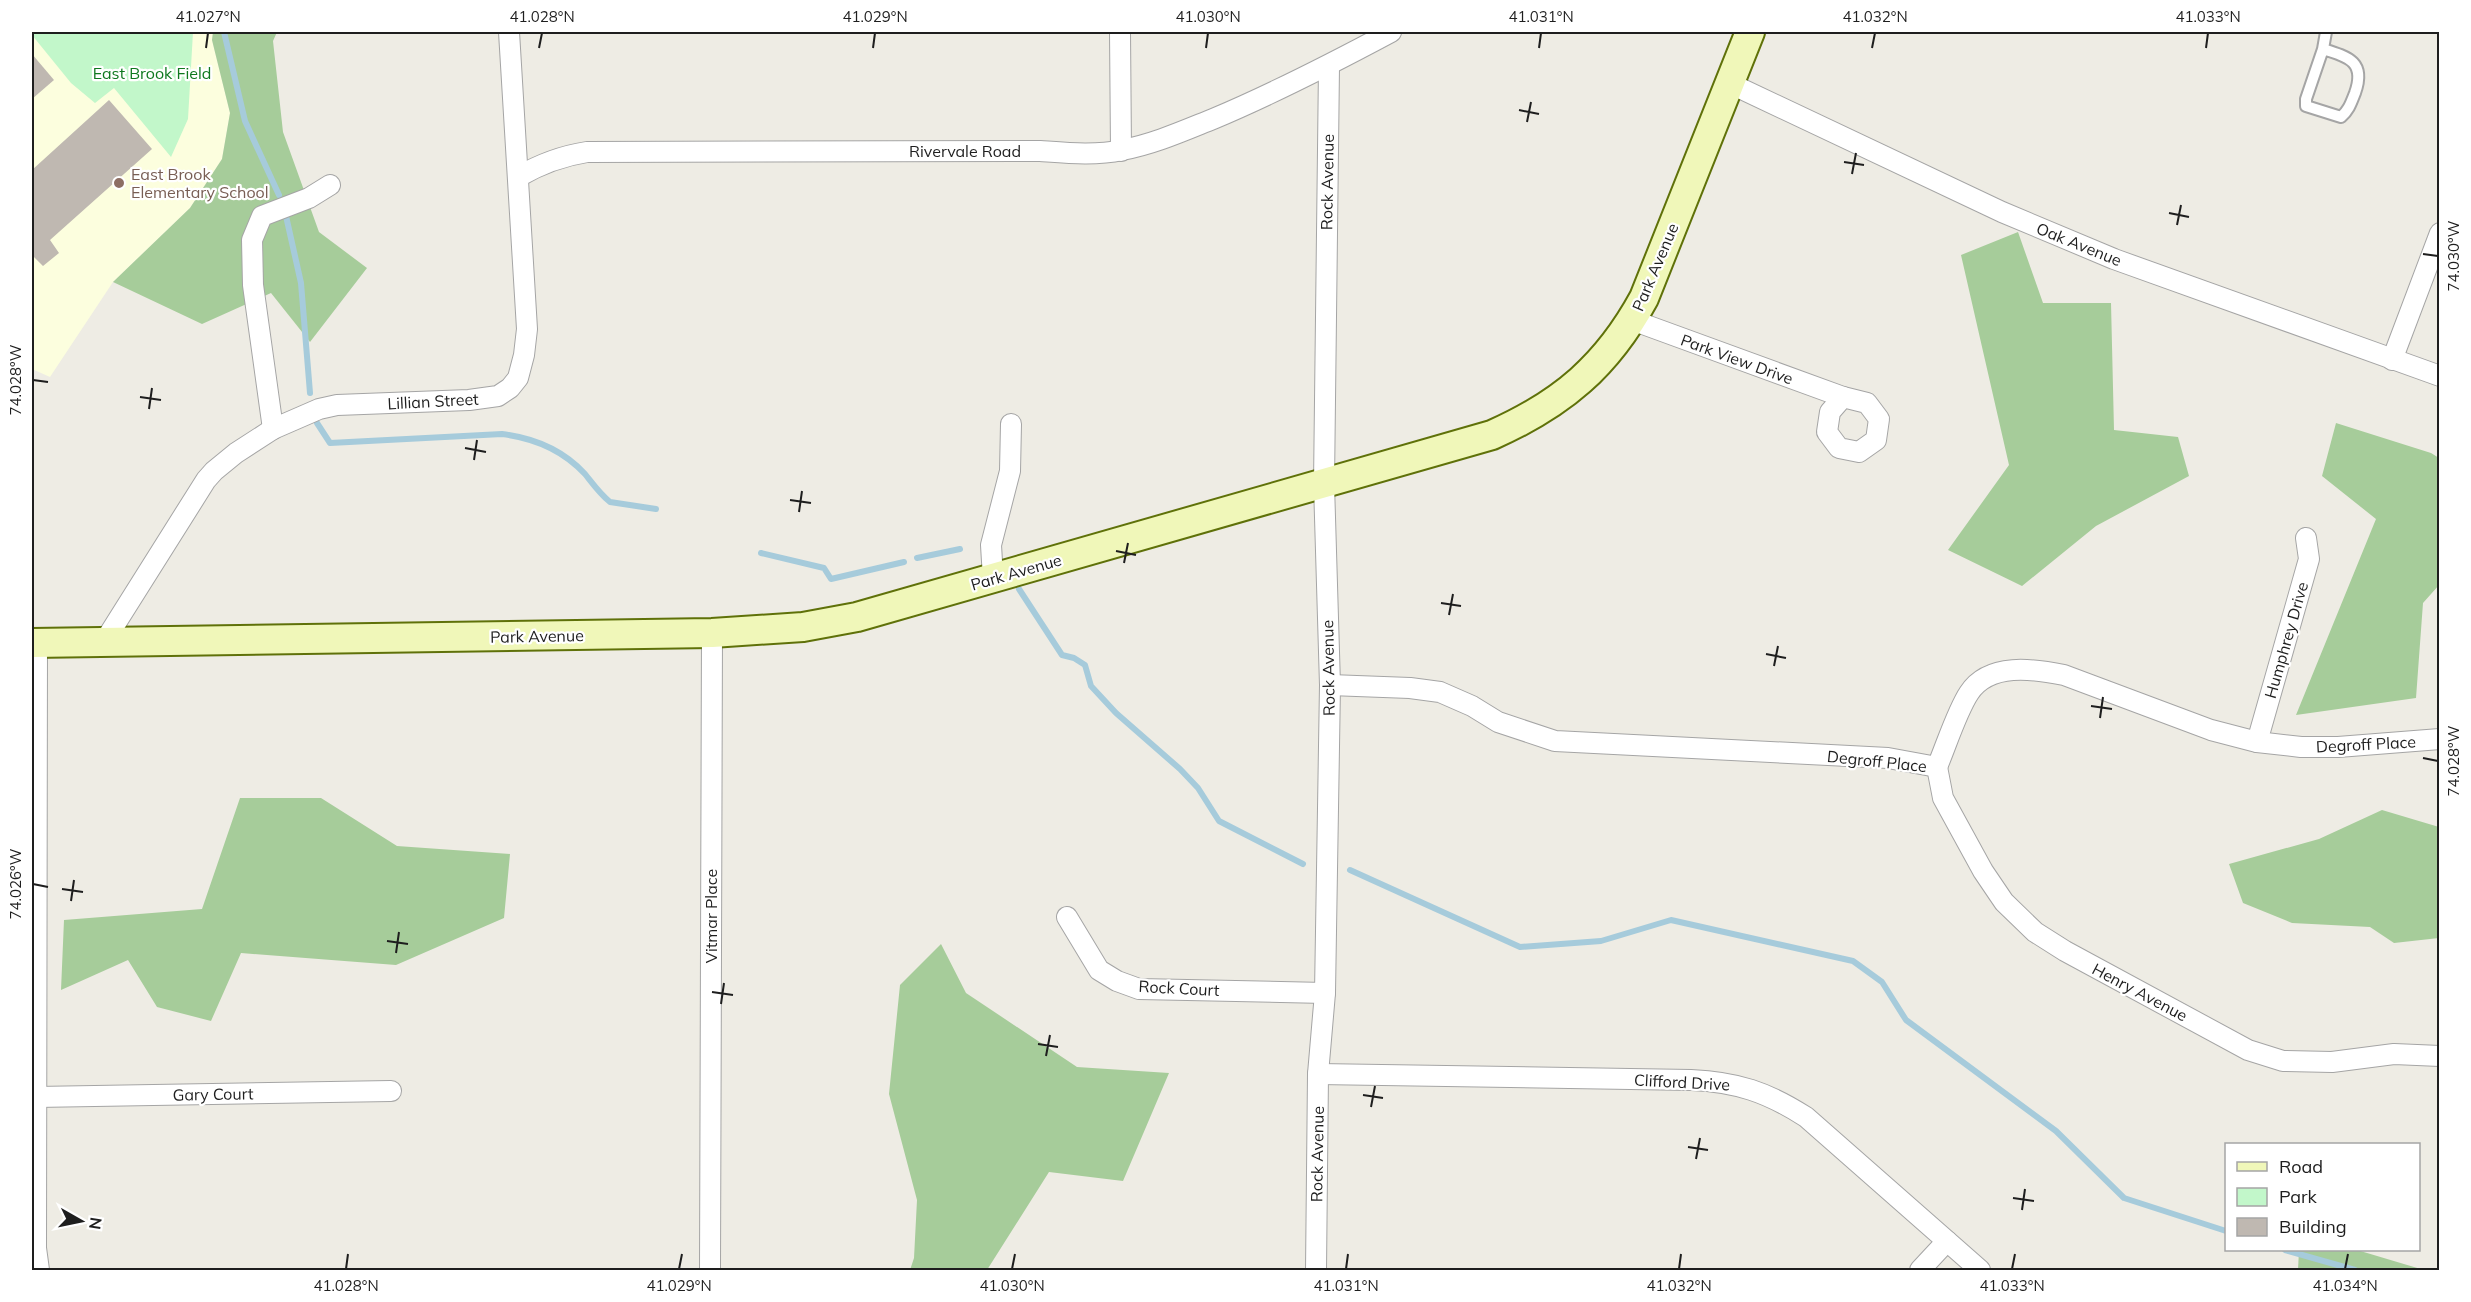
<svg xmlns="http://www.w3.org/2000/svg" width="2471" height="1302" font-family="Mulish,sans-serif">
  <rect width="100%" height="100%" fill="#eeece4"/>
  <!-- education -->
  <path fill="#fcfede" d="M32 32H213L212 40 230 113 222 159 190 208 113 282 50 377 32 369Z"/>
  <!-- forest -->
  <g fill="#a6cc9a">
    <path d="M213 32H277L273 41 283 132 319 232 367 268 310 342 271 293 202 324 113 282 190 208 222 159 230 113 212 40Z"/>
    <path d="M2018 232 2043 303H2111L2114 430 2178 437 2189 476 2096 526 2022 586 1948 550 2009 465 1961 255Z"/>
    <path d="M2336 423 2431 453 2439 458V585L2423 603 2416 698 2296 715 2376 519 2322 476Z"/>
    <path d="M240 798H321L397 846 510 854 504 918 396 965 241 953 211 1021 157 1007 128 960 61 990 64 920 202 909Z"/>
    <path d="M2382 810 2439 827V938L2394 943 2370 927 2292 923 2243 903 2229 864 2319 839Z"/>
    <path d="M941 944 966 993 1077 1067 1169 1073 1123 1181 1049 1172 987 1270H910L914 1258 917 1200 889 1094 900 985Z"/>
    <path d="M2299 1250H2357L2424 1270H2298Z"/>
  </g>
  <!-- park -->
  <path fill="#c2f7ca" d="M32 32H193L188 119 171 157 114 88 95 103 71 83 32 35Z"/>
  <g fill="none" stroke-linecap="round" stroke-linejoin="round">
    <!-- stream -->
    <g stroke="#a6cbdb" stroke-width="6">
      <path d="M224 32 245 121 279 195"/>
      <path d="M286 216 301 283 310 393"/>
      <path d="M317 423 330 443 502 434C534 438 563 450 585 474 593 484 600 494 610 502L656 509"/>
      <path d="M761 553 824 568 831 579 904 562"/>
      <path d="M917 558 960 549"/>
      <path d="M1019 589 1062 655 1074 658 1085 665 1091 686 1116 713 1180 769 1198 788 1219 821 1303 864"/>
      <path d="M1350 870 1520 947 1601 941 1671 920 1853 961 1882 982 1906 1020 2056 1131 2124 1198 2226 1231"/>
      <path d="M2285 1250 2355 1270"/>
    </g>
  </g>
  <!-- building -->
  <g fill="#bfb8b1">
    <path d="M32 54 54 80 32 99Z"/>
    <path d="M109 100 152 149 50 240 59 253 43 266 32 255V170Z"/>
  </g>
  <g fill="none" stroke-linecap="round" stroke-linejoin="round">
    <!-- lane casing -->
    <g stroke="#a5a5a5" stroke-width="14">
      <path id="lane" d="M2323 49C2349 57 2366 62 2355 93 2351 103 2349 110 2341 117L2306 106V99L2323 49 2326 32"/>
    </g>
    <!-- street casing -->
    <g stroke="#a5a5a5" stroke-width="22">
      <g id="street">
        <path d="M1120 32 1121 151"/>
        <path d="M1729 83 2002 212 2114 259 2440 376"/>
        <path d="M518 177C540 164 561 156 587 152L1040 151C1067 153 1095 156 1122 150 1154 144 1183 131 1213 119 1275 93 1333 63 1391 32"/>
        <path d="M1632 320 1843 397"/>
        <path d="M2392 360 2440 233"/>
        <path d="M1843 397 1867 403 1879 419 1876 440 1859 452 1839 448 1827 432 1830 412Z"/>
        <path d="M273 429 253 285 252 240 262 216 309 198 330 185"/>
        <path d="M993 578 991 545 1010 471 1011 424"/>
        <path d="M104 642 206 480 214 471 236 453 273 429 319 409 337 405 469 400 498 396 510 388 518 378 524 355 527 329 509 32"/>
        <path d="M37 643 36 1248 39 1270"/>
        <path d="M1330 685 1410 688 1440 692 1472 706 1498 722 1555 741 1888 758 1937 767"/>
        <path d="M2257 742 2309 559 2306 538"/>
        <path d="M1937 767 1943 798 1983 871 2004 902 2035 932 2065 951 2248 1050 2283 1061 2332 1062 2394 1054 2440 1056"/>
        <path d="M1937 767C1946 746 1957 711 1969 693 1989 662 2034 669 2064 675L2211 730 2257 742 2301 747H2338L2440 739"/>
        <path d="M1067 917 1099 970 1117 981 1139 989 1325 993"/>
        <path d="M1318 1074 1691 1080C1737 1082 1767 1092 1806 1117L1980 1270"/>
        <path d="M36 1097 391 1091"/>
        <path d="M710 1270 712 633"/>
        <path d="M1316 1270 1318 1074 1325 993 1330 685 1324 484 1329 66"/>
        <path d="M1920 1270 1947 1241"/>
      </g>
    </g>
    <!-- secondary casing -->
    <g stroke="#5f7109" stroke-width="32">
      <path id="secondary" d="M32 643 712 633 803 627 857 617 1492 435C1562 404 1607 366 1644 298L1750 32"/>
    </g>
    <!-- lane -->
    <use href="#lane" stroke="#fff" stroke-width="10"/>
    <!-- street -->
    <use href="#street" stroke="#fff" stroke-width="20"/>
    <!-- secondary -->
    <use href="#secondary" stroke="#f0f7b9" stroke-width="28"/>
  </g>
  <!-- ticks -->
  <path fill="none" stroke="#1e1e1e" stroke-width="2" d="M206 48 208 33M539 48 542 33M873 48 875 33M1206 48 1208 33M1539 48 1541 33M1872 48 1875 33M2206 48 2208 33M1519 110 1539 114M1527 122 1531 102M1844 162 1864 165M1852 174 1856 153M2169 213 2189 217M2177 225 2181 205M2423 254 2438 256M33 380 48 382M140 397 161 400M149 409 152 388M465 448 486 452M474 460 477 440M790 500 811 503M799 512 802 491M1116 551 1136 555M1124 563 1128 543M1441 603 1461 606M1449 615 1453 594M1766 654 1786 658M1774 666 1778 646M2091 706 2112 709M2100 718 2103 697M2423 758 2438 761M33 884 48 887M62 889 83 892M71 901 74 880M387 941 408 944M396 953 399 932M712 992 733 995M721 1004 724 983M1038 1044 1058 1047M1046 1056 1050 1035M1363 1095 1383 1098M1371 1107 1375 1086M1688 1147 1708 1150M1696 1159 1700 1138M2013 1198 2034 1201M2022 1210 2025 1189M346 1269 348 1254M679 1269 682 1254M1012 1269 1015 1254M1346 1269 1348 1254M1679 1269 1681 1254M2012 1269 2015 1254M2345 1269 2348 1254"/>
  <!-- markers -->
  <circle fill="#8d6e63" stroke="#fff" stroke-width="2" cx="119" cy="183" r="6"/>
  <g text-anchor="middle" dominant-baseline="central" stroke-width="4.5" stroke-linejoin="round" paint-order="stroke">
    <!-- park labels -->
    <g font-size="16" fill="#0f781f" stroke="#fff">
      <text x="152" y="73">East Brook Field</text>
    </g>
    <!-- street labels -->
    <g font-size="16" fill="#1e1e1e" stroke="#fff">
      <text x="965" y="151">Rivervale Road</text>
      <text transform="translate(1327 182) rotate(-89)">Rock Avenue</text>
      <text transform="translate(2079 244) rotate(22)">Oak Avenue</text>
      <text transform="translate(1655 267) rotate(-67)">Park Avenue</text>
      <text transform="translate(1737 359) rotate(20)">Park View Drive</text>
      <text transform="translate(433 401) rotate(-3)">Lillian Street</text>
      <text transform="translate(1016 572) rotate(-16)">Park Avenue</text>
      <text transform="translate(537 636) rotate(-1)">Park Avenue</text>
      <text transform="translate(2286 640) rotate(-74)">Humphrey Drive</text>
      <text transform="translate(1328 668) rotate(-91)">Rock Avenue</text>
      <text transform="translate(2366 744) rotate(-3)">Degroff Place</text>
      <text transform="translate(1877 761) rotate(6)">Degroff Place</text>
      <text transform="translate(711 916) rotate(-90)">Vitmar Place</text>
      <text transform="translate(1179 988) rotate(3)">Rock Court</text>
      <text transform="translate(2140 992) rotate(28)">Henry Avenue</text>
      <text transform="translate(1682 1082) rotate(3)">Clifford Drive</text>
      <text transform="translate(213 1094) rotate(-1)">Gary Court</text>
      <text transform="translate(1317 1154) rotate(-89)">Rock Avenue</text>
    </g>
    <!-- education labels -->
    <g font-size="16" fill="#785e54" stroke="#fff" text-anchor="start">
      <text x="131" y="174">East Brook<tspan x="131" dy="18">Elementary School</tspan></text>
    </g>
  </g>
  <!-- border -->
  <rect width="2471" height="1302" fill="none" stroke="#ffffff" stroke-width="66"/>
  <!-- legend -->
  <rect x="2225" y="1143" width="195" height="108" fill="#ffffff" stroke="#a5a5a5" stroke-width="1.5"/>
  <rect x="2237" y="1162" width="30" height="9" fill="#f0f7b9" stroke="#a5a5a5" stroke-width="1.5"/>
  <text x="2279" y="1173" font-size="18" fill="#1e1e1e">Road</text>
  <rect x="2237" y="1188" width="30" height="18" fill="#c2f7ca" stroke="#a5a5a5" stroke-width="1.5"/>
  <text x="2279" y="1203" font-size="18" fill="#1e1e1e">Park</text>
  <rect x="2237" y="1218" width="30" height="18" fill="#bfb8b1" stroke="#a5a5a5" stroke-width="1.5"/>
  <text x="2279" y="1233" font-size="18" fill="#1e1e1e">Building</text>
  <!-- north arrow -->
  <g transform="translate(81 1221) rotate(99)" stroke="#ffffff" stroke-width="4.5" paint-order="stroke">
  <path d="M0-4.5L10 22L0 15L-10 22Z" fill="#1e1e1e"/>
  <text y="-9" font-size="16" font-weight="bold" text-anchor="middle" fill="#1e1e1e">N</text>
  </g>
  <rect x="33" y="33" width="2405" height="1236" fill="none" stroke="#1e1e1e" stroke-width="2"/>
  <g font-size="15" text-anchor="middle" fill="#1e1e1e">
    <text x="208" y="22">41.027°N</text>
    <text x="542" y="22">41.028°N</text>
    <text x="875" y="22">41.029°N</text>
    <text x="1208" y="22">41.030°N</text>
    <text x="1541" y="22">41.031°N</text>
    <text x="1875" y="22">41.032°N</text>
    <text x="2208" y="22">41.033°N</text>
    <text transform="translate(2454 256) rotate(-90)" y="5">74.030°W</text>
    <text transform="translate(16 380) rotate(-90)" y="5">74.028°W</text>
    <text transform="translate(2454 761) rotate(-90)" y="5">74.028°W</text>
    <text transform="translate(16 884) rotate(-90)" y="5">74.026°W</text>
    <text x="346" y="1291">41.028°N</text>
    <text x="679" y="1291">41.029°N</text>
    <text x="1012" y="1291">41.030°N</text>
    <text x="1346" y="1291">41.031°N</text>
    <text x="1679" y="1291">41.032°N</text>
    <text x="2012" y="1291">41.033°N</text>
    <text x="2345" y="1291">41.034°N</text>
  </g>
</svg>
